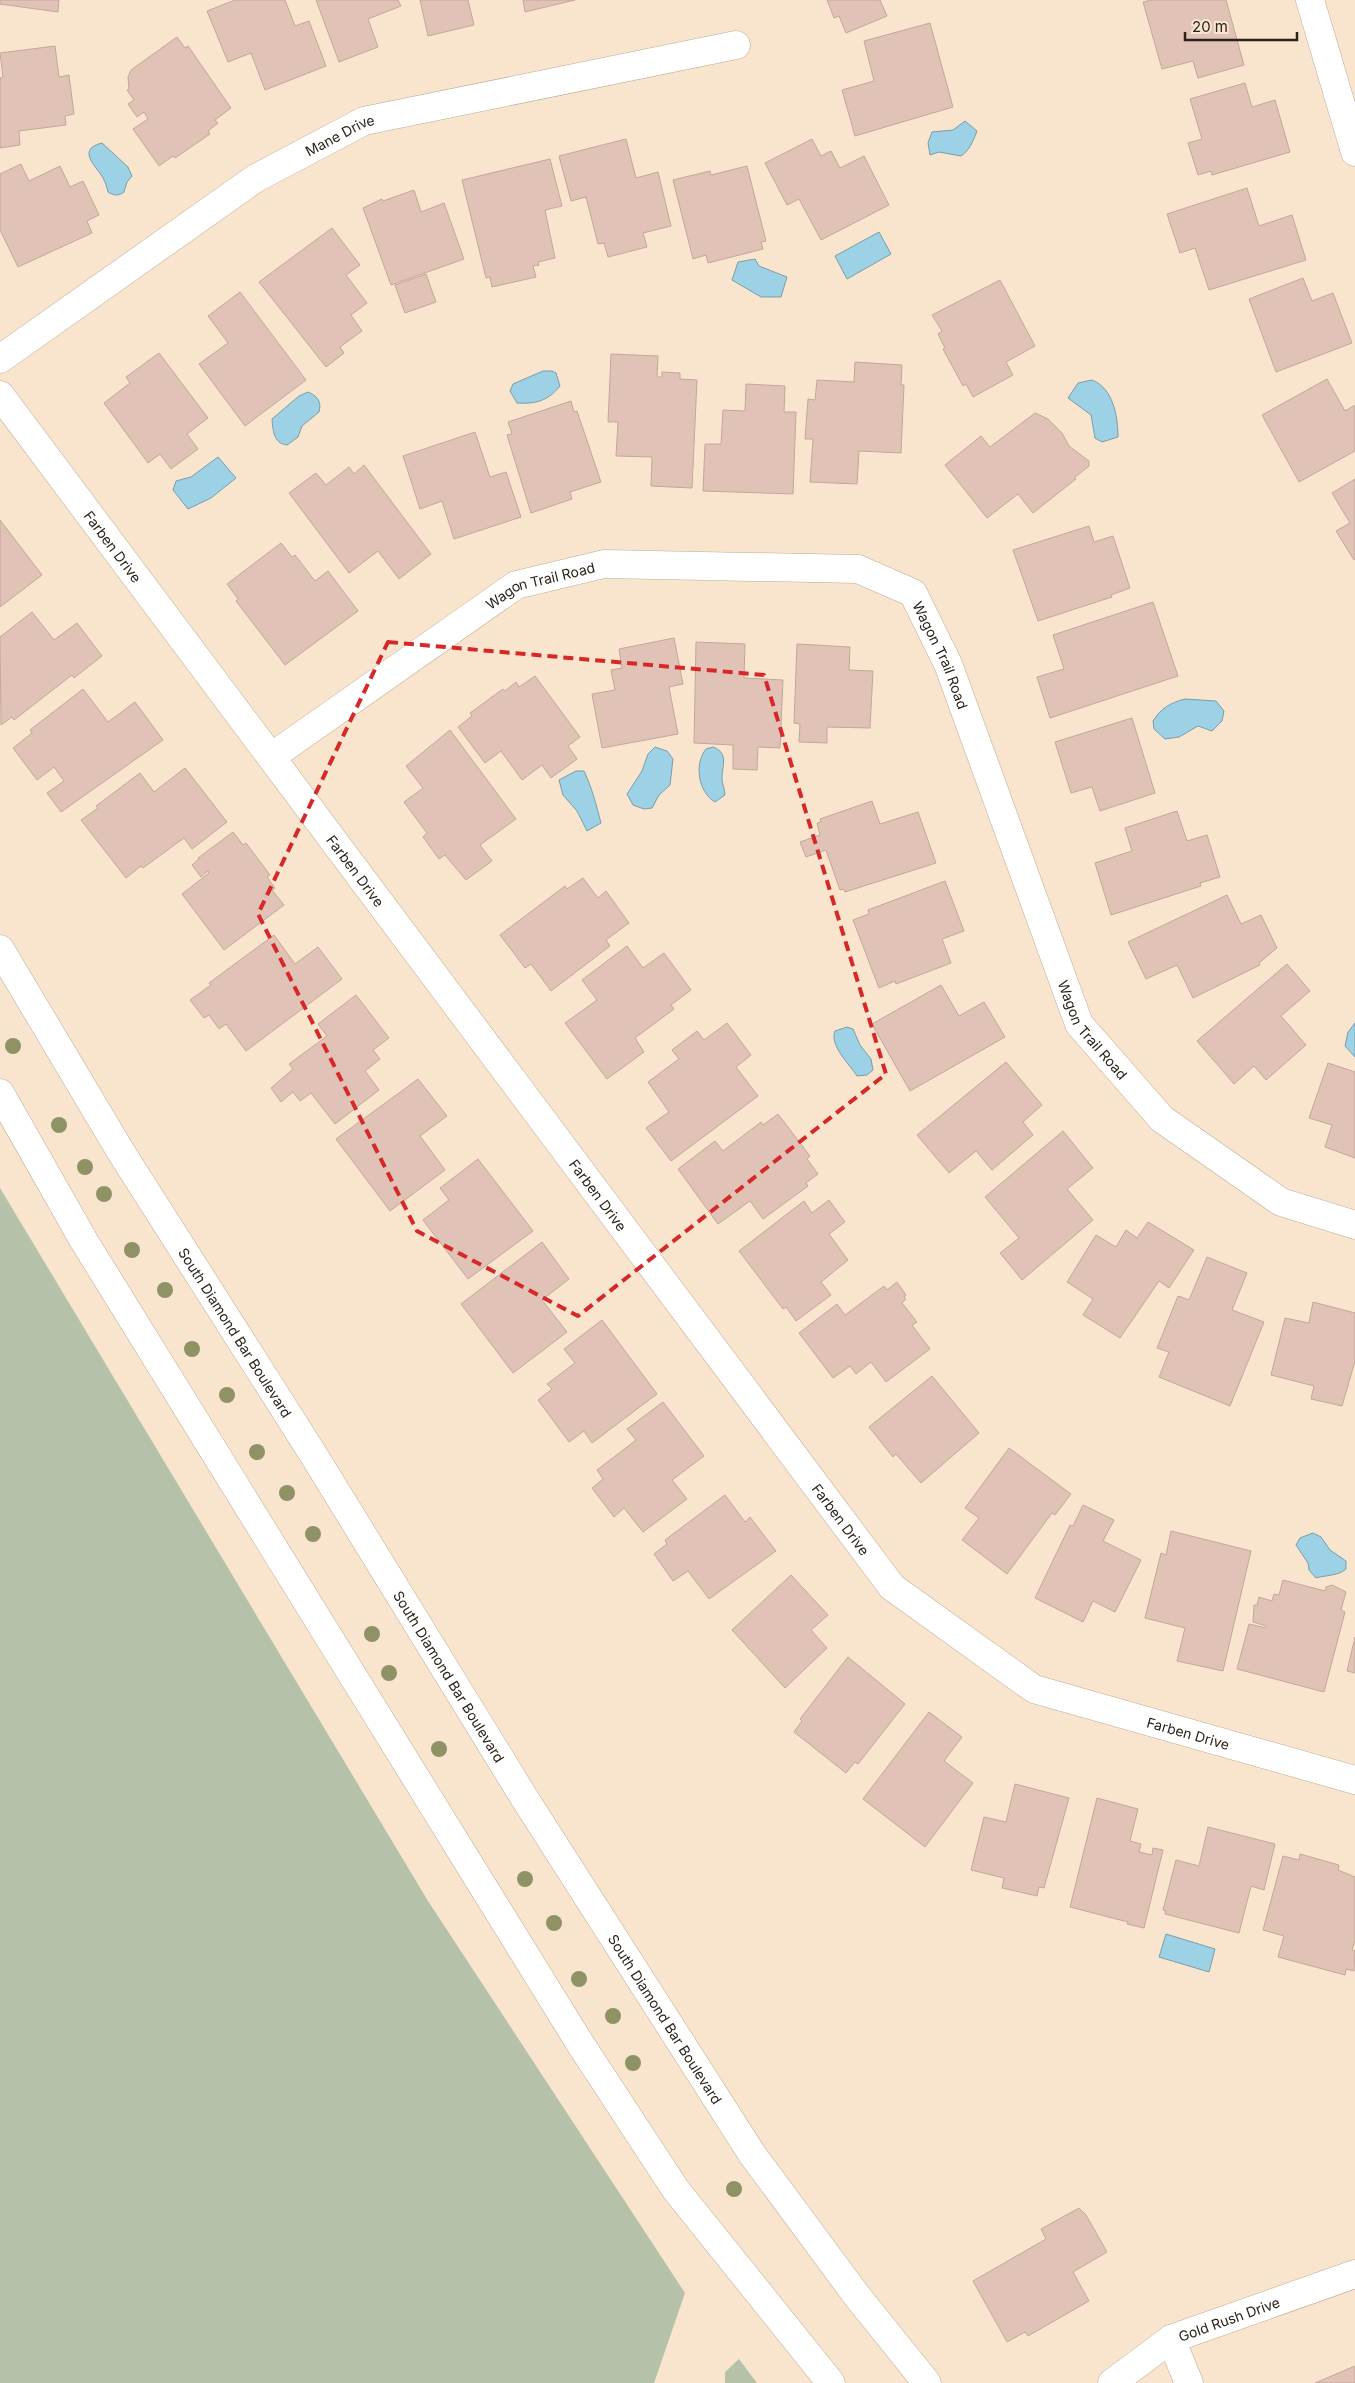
<svg xmlns="http://www.w3.org/2000/svg" width="1355" height="2383" font-family="Inter,sans-serif">
  <rect width="100%" height="100%" fill="#f9e5cd"/>
  <!-- green -->
  <g fill="#b5c1a8">
    <path d="M0 1188 428 1901 685 2293 654 2383H0Z"/>
    <path d="M739 2359 757 2383H725V2372Z"/>
  </g>
  <!-- water -->
  <g fill="#9dd1e5" stroke="#7a9da8">
    <path d="M965 121 977 131C973 141 970 150 961 156L939 152 930 155 928 143 932 132 953 130Z"/>
    <path d="M102 143 128 167 132 176 127 182 124 192C119 196 114 196 108 192 107 188 106 184 104 180 99 168 74 150 102 143Z"/>
    <path d="M879 232 891 254 847 279 835 256Z"/>
    <path d="M755 259 759 266 787 277 781 297H761L732 280 738 262Z"/>
    <path d="M543 371H552L556 373 560 386C548 401 536 404 517 403L510 391 513 384Z"/>
    <path d="M1092 380C1113 388 1118 416 1118 437L1102 442 1095 438 1091 415 1068 398 1078 383Z"/>
    <path d="M308 392C317 396 322 401 319 412L302 426 298 437 287 445C273 443 273 430 272 419L299 396Z"/>
    <path d="M218 457 236 478 211 498 188 509 173 490 176 481 191 477Z"/>
    <path d="M1185 699 1216 701 1224 711 1222 721 1212 731 1198 726 1179 737 1165 739 1154 729 1153 721C1161 708 1170 703 1185 699Z"/>
    <path d="M655 747 667 751 673 759 670 785 659 795 652 808 644 809 633 805 627 794 642 771 648 754Z"/>
    <path d="M713 747C729 753 722 765 722 779 722 784 725 789 725 795L715 802C698 792 694 764 706 749Z"/>
    <path d="M576 771H584C592 788 596 804 601 823L587 831 577 811 563 795 559 780Z"/>
    <path d="M1355 1023V1057L1345 1046 1348 1032Z"/>
    <path d="M847 1027 853 1029 860 1045 871 1059 873 1070 867 1075 857 1076C850 1065 829 1045 835 1031Z"/>
    <path d="M1313 1533 1321 1537 1330 1550 1346 1561V1569C1338 1576 1326 1575 1316 1578L1309 1570 1308 1563 1296 1545 1300 1538Z"/>
    <path d="M1166 1934 1215 1949 1209 1972 1159 1957Z"/>
  </g>
  <!-- building -->
  <g fill="#e1c2b7" stroke="#c4a69b">
    <path d="M0 0H59L58 12 0 4Z"/>
    <path d="M235 0H285L295 26 309 21 326 66 265 90 251 53 228 62 207 11Z"/>
    <path d="M316 0H398L401 6 368 19 378 47 339 62Z"/>
    <path d="M420 0H468L474 25 428 36Z"/>
    <path d="M523 0H575L525 12Z"/>
    <path d="M827 0H880L887 16 846 33 839 16 834 18Z"/>
    <path d="M1151 0H1226L1244 65 1198 78 1193 61 1162 69 1143 2Z"/>
    <path d="M930 23 953 107 855 136 842 90 874 81 864 41Z"/>
    <path d="M177 37 185 48 188 46 231 108 215 120 218 123 208 131 210 134 175 158 173 156 159 166 133 129 148 119 144 112 137 117 128 104 134 100 127 90 129 89 128 77 131 70Z"/>
    <path d="M55 46 59 77 69 75 74 114 65 116 66 125 19 131 20 145 0 148V78L3 77 0 53Z"/>
    <path d="M1245 83 1252 107 1275 100 1290 152 1212 175 1211 171 1198 175 1188 143 1202 139 1190 99Z"/>
    <path d="M626 139 636 178 658 172 671 226 643 233 647 247 608 257 604 243 598 244 586 197 571 201 559 156Z"/>
    <path d="M812 139 821 156 831 151 840 168 864 156 889 205 821 240 799 199 787 205 765 163Z"/>
    <path d="M550 159 562 206 545 210 555 258 538 262 539 265 533 266 536 277 492 287 490 277 486 278 462 180Z"/>
    <path d="M21 164 29 181 60 166 70 187 83 181 99 215 87 221 92 233 18 267 0 230V174Z"/>
    <path d="M747 166 766 241 761 242 763 249 708 263 706 255 693 259 673 180 710 171 711 175Z"/>
    <path d="M1247 188 1259 226 1292 215 1306 260 1209 290 1195 248 1180 253 1167 214Z"/>
    <path d="M414 190 421 212 444 203 464 259 391 285 363 208 382 199 383 201Z"/>
    <path d="M332 228 360 265 346 275 367 303 351 315 362 331 340 347 344 353 326 367 259 282Z"/>
    <path d="M426 274 436 302 405 313 395 285Z"/>
    <path d="M1303 278 1312 301 1333 293 1352 343 1276 372 1249 299Z"/>
    <path d="M1000 280 1035 346 1006 362 1013 375 973 397 966 384 963 386 943 349 945 348 938 334 942 331 932 315Z"/>
    <path d="M240 292 306 380 245 426 199 364 228 343 208 316Z"/>
    <path d="M159 353 208 418 187 434 198 449 171 469 160 454 148 463 104 403 130 383 126 377Z"/>
    <path d="M611 354 658 356 657 377H662V372L680 373V379L697 380 692 488 651 486 652 457 616 456 618 422H608Z"/>
    <path d="M855 362 902 365 901 385H904L901 453 859 451 857 484 810 482 813 439H805L808 399 815 400 817 380 854 382Z"/>
    <path d="M1327 379 1345 411 1355 405V451L1299 482 1262 415Z"/>
    <path d="M746 384 785 386 784 412H796L793 494 703 491 705 444H721L723 410 745 411Z"/>
    <path d="M571 401 574 412 577 411 601 482 570 492 572 499 531 513 507 435 512 434 508 422Z"/>
    <path d="M1035 413 1048 419 1062 433 1069 446 1089 461V466L1074 478 1076 479 1033 513 1018 494 987 518 945 465 981 436 990 447Z"/>
    <path d="M475 432 490 477 506 472 521 517 454 539 442 501 420 509 403 456Z"/>
    <path d="M364 465 431 554 399 579 378 551 349 573 289 493 316 473 326 485 349 467 354 474Z"/>
    <path d="M1355 479V559L1354 560 1336 531 1350 523 1332 493Z"/>
    <path d="M0 520 42 575 0 607Z"/>
    <path d="M1089 526 1094 542 1113 536 1130 588 1111 595 1112 597 1038 621 1013 550Z"/>
    <path d="M281 543 292 557 295 555 315 581 328 571 358 611 285 665 236 601 238 599 227 584Z"/>
    <path d="M1153 602 1178 676 1050 718 1037 677 1064 669 1053 635Z"/>
    <path d="M32 612 54 640 77 623 102 656 74 678 72 675 14 720 12 717 1 725 0 637Z"/>
    <path d="M674 638 683 684 669 687 678 734 602 748 592 694 615 690 611 670 622 668 619 649Z"/>
    <path d="M696 642 745 644 744 678 783 680 780 748 758 747 757 770 733 769V745L694 743Z"/>
    <path d="M797 644 850 647 849 670 873 671 870 728 827 727V743L799 742 800 724 794 723Z"/>
    <path d="M535 676 580 737 568 746 577 759 551 778 542 765 522 780 501 751 485 763 458 727 472 716 470 713 503 689 505 691 516 682 519 687Z"/>
    <path d="M83 689 108 722 135 702 163 740 61 812 47 793 64 781 54 767 37 780 13 748 32 733 30 730Z"/>
    <path d="M1132 718 1155 793 1100 811 1092 787 1071 793 1055 742Z"/>
    <path d="M450 730 516 819 480 845 492 861 466 880 445 855 439 859 423 837 427 833 404 802 423 788 406 766Z"/>
    <path d="M185 768 227 822 192 849 184 838 143 868 141 866 126 878 81 820 98 808 96 806 140 773 154 792Z"/>
    <path d="M872 801 880 824 918 812 936 863 845 892 844 889 840 890 826 850 806 857 800 842 820 835 817 823 821 822 820 819Z"/>
    <path d="M1177 811 1187 841 1207 835 1220 877 1200 883 1201 886 1111 915 1095 863 1132 851 1125 828Z"/>
    <path d="M233 832 243 845 246 843 270 875 267 877 275 888 272 890 284 905 224 950 182 894 209 873 208 871 201 877 192 865 199 859 198 858Z"/>
    <path d="M583 878 598 898 606 891 629 923 606 940 610 946 551 991 531 964 525 968 500 935 565 886 567 889Z"/>
    <path d="M945 881 964 931 942 939 951 963 896 984 895 981 879 988 853 920 869 914 868 910Z"/>
    <path d="M1227 895 1241 924 1261 915 1277 948 1259 963 1260 965 1193 998 1177 965 1146 979 1128 942Z"/>
    <path d="M274 935 295 964 318 947 342 979 246 1051 226 1024 219 1029 209 1015 204 1018 190 1000 211 985 209 983Z"/>
    <path d="M627 946 643 968 664 953 691 990 671 1005 674 1009 635 1038 644 1052 607 1079 565 1023 597 1000 582 980Z"/>
    <path d="M1287 964 1310 991 1281 1016 1306 1045 1266 1080 1254 1066 1234 1084 1197 1041Z"/>
    <path d="M941 985 959 1016 984 1002 1005 1037 910 1091 872 1024Z"/>
    <path d="M356 995 389 1038 373 1050 380 1059 365 1071 379 1090 335 1124 311 1093 300 1101 293 1092 281 1102 271 1088 293 1069 289 1064 327 1036 318 1024Z"/>
    <path d="M727 1023 751 1055 736 1067 758 1096 671 1161 646 1128 669 1112 648 1082 679 1059 672 1050 697 1031 704 1040Z"/>
    <path d="M1006 1062 1042 1105 1023 1122 1033 1135 992 1170 976 1151 949 1173 917 1135Z"/>
    <path d="M1328 1063 1355 1072V1158L1325 1147 1332 1125 1309 1118Z"/>
    <path d="M418 1079 447 1116 420 1136 445 1170 390 1211 336 1139Z"/>
    <path d="M778 1114 810 1156 807 1159 818 1174 806 1183 808 1186 763 1219 750 1201 718 1224 678 1169 715 1141 723 1151 761 1122 763 1125Z"/>
    <path d="M1063 1131 1093 1168 1067 1189 1093 1220 1022 1280 1000 1253 1019 1238 985 1197Z"/>
    <path d="M478 1159 533 1231 468 1279 423 1220 449 1200 440 1188Z"/>
    <path d="M829 1200 845 1222 829 1234 848 1260 821 1282 831 1295 796 1321 786 1307 783 1309 739 1251 804 1201 812 1213Z"/>
    <path d="M1148 1222 1194 1250 1169 1288 1159 1281 1120 1338 1083 1315 1093 1299 1067 1282 1096 1235 1116 1247 1126 1230 1137 1238Z"/>
    <path d="M542 1242 569 1279 542 1300 567 1332 513 1373 461 1304Z"/>
    <path d="M1207 1257 1247 1273 1232 1310 1264 1322 1230 1406 1159 1377 1169 1352 1157 1348 1178 1296 1189 1300Z"/>
    <path d="M897 1282 906 1295 904 1297 906 1299 902 1303 917 1322 912 1325 930 1349 886 1382 871 1362 856 1374 850 1366 833 1378 799 1333 837 1304 845 1315 884 1286 887 1290Z"/>
    <path d="M1313 1302 1355 1313V1361L1342 1406 1311 1399 1314 1386 1271 1375 1285 1318 1309 1323Z"/>
    <path d="M602 1320 657 1394 592 1443 584 1431 569 1442 538 1400 552 1389 547 1384 575 1363 564 1349Z"/>
    <path d="M932 1376 979 1433 921 1483 896 1454 893 1457 869 1427Z"/>
    <path d="M663 1402 704 1456 672 1480 687 1499 643 1532 624 1508 614 1517 592 1488 603 1479 597 1470 636 1440 627 1429Z"/>
    <path d="M1009 1448 1071 1494 1055 1515 1052 1513 1007 1574 962 1540 979 1518 965 1508Z"/>
    <path d="M725 1495 745 1522 750 1517 776 1551 709 1599 688 1571 673 1581 654 1554 667 1544 665 1540Z"/>
    <path d="M1083 1505 1114 1520 1103 1541 1141 1560 1115 1612 1093 1601 1083 1622 1035 1598 1070 1525 1073 1526Z"/>
    <path d="M1171 1531 1251 1551 1223 1671 1177 1661 1185 1628 1145 1618 1161 1553 1166 1555Z"/>
    <path d="M791 1575 828 1615 811 1630 827 1648 785 1688 732 1630Z"/>
    <path d="M1283 1580 1325 1591 1326 1587 1332 1585 1346 1592 1341 1610 1345 1612 1324 1692 1237 1669 1249 1624 1266 1628V1626L1253 1622 1254 1605H1257L1259 1597 1272 1601 1274 1594 1279 1595Z"/>
    <path d="M1355 1637V1673L1347 1671Z"/>
    <path d="M848 1657 905 1704 858 1764 855 1762 846 1773 794 1732 802 1721 800 1719Z"/>
    <path d="M929 1712 962 1737 944 1761 973 1783 925 1847 863 1799Z"/>
    <path d="M1015 1784 1069 1798 1044 1888 1039 1887 1037 1896 1002 1888 1004 1878 971 1870 984 1817 1006 1822Z"/>
    <path d="M1097 1798 1138 1809 1130 1841 1141 1844 1139 1852 1152 1855 1153 1848 1163 1850 1144 1928 1127 1924 1128 1922 1070 1907Z"/>
    <path d="M1208 1827 1275 1844 1264 1890 1251 1886 1239 1933 1165 1914 1166 1911 1163 1910 1176 1860 1199 1866Z"/>
    <path d="M1300 1854 1339 1865 1338 1870 1355 1877V1940L1352 1950 1355 1951 1354 1971 1346 1969 1345 1975 1278 1957 1284 1936 1263 1930 1283 1856 1299 1860Z"/>
    <path d="M1079 2208 1086 2215 1107 2252 1073 2272 1089 2301 1028 2336 1025 2332 1007 2342 973 2281 1046 2239 1041 2229Z"/>
    <path d="M1355 2366V2383H1315Z"/>
  </g>
  <g fill="none" stroke-linecap="round" stroke-linejoin="round">
    <!-- street casing -->
    <g stroke="#beab94" stroke-width="29">
      <g id="street">
        <path d="M1310 0 1355 152"/>
        <path id="s1" d="M0 359 256 178 364 121 736 45"/>
        <path id="s2" d="M0 395 892 1587 1034 1689 1355 1780"/>
        <path id="s3" d="M271 757 516 585 604 564 858 569 913 593 948 664 1079 1024 1162 1119 1281 1202 1355 1225"/>
        <path d="M1171 2339 1189 2383"/>
        <path id="s4" d="M1112 2383 1171 2339 1355 2274"/>
      </g>
    </g>
    <!-- secondary casing -->
    <g stroke="#beab94" stroke-width="29">
      <g id="secondary">
        <path id="s5" d="M0 949 121 1152 313 1454 525 1799 752 2154 857 2296 927 2383"/>
        <path d="M0 1093 84 1241 581 2045 676 2190 831 2383"/>
      </g>
    </g>
    <!-- street -->
    <use href="#street" stroke="#fff" stroke-width="28"/>
    <!-- secondary -->
    <use href="#secondary" stroke="#fff" stroke-width="28"/>
  </g>
  <!-- trees -->
  <g fill="#8e9265">
    <circle cx="13" cy="1046" r="8"/>
    <circle cx="59" cy="1125" r="8"/>
    <circle cx="85" cy="1167" r="8"/>
    <circle cx="104" cy="1194" r="8"/>
    <circle cx="132" cy="1250" r="8"/>
    <circle cx="165" cy="1290" r="8"/>
    <circle cx="192" cy="1349" r="8"/>
    <circle cx="227" cy="1395" r="8"/>
    <circle cx="257" cy="1452" r="8"/>
    <circle cx="287" cy="1493" r="8"/>
    <circle cx="313" cy="1534" r="8"/>
    <circle cx="372" cy="1634" r="8"/>
    <circle cx="389" cy="1673" r="8"/>
    <circle cx="439" cy="1749" r="8"/>
    <circle cx="525" cy="1879" r="8"/>
    <circle cx="554" cy="1923" r="8"/>
    <circle cx="579" cy="1979" r="8"/>
    <circle cx="613" cy="2016" r="8"/>
    <circle cx="633" cy="2063" r="8"/>
    <circle cx="734" cy="2189" r="8"/>
  </g>
  <!-- marked area -->
  <path fill="none" stroke="#d62828" stroke-width="4" stroke-dasharray="10 6" stroke-linejoin="round" d="M388 642 764 675 886 1074 578 1316 417 1231 258 914Z"/>
  <g text-anchor="middle" dominant-baseline="central" stroke-width="4" stroke-linejoin="round" paint-order="stroke">
    <!-- street labels -->
    <g font-size="14" fill="#2a231a" stroke="#f9e5cd">
      <text stroke="none"><textPath href="#s1" startOffset="408">Mane Drive</textPath></text>
      <text stroke="none"><textPath href="#s2" startOffset="189">Farben Drive</textPath></text>
      <text stroke="none"><textPath href="#s3" startOffset="322">Wagon Trail Road</textPath></text>
      <text stroke="none"><textPath href="#s3" startOffset="772">Wagon Trail Road</textPath></text>
      <text stroke="none"><textPath href="#s2" startOffset="594">Farben Drive</textPath></text>
      <text stroke="none"><textPath href="#s3" startOffset="1178">Wagon Trail Road</textPath></text>
      <text stroke="none"><textPath href="#s2" startOffset="999">Farben Drive</textPath></text>
      <text stroke="none"><textPath href="#s5" startOffset="450">South Diamond Bar Boulevard</textPath></text>
      <text stroke="none"><textPath href="#s2" startOffset="1404">Farben Drive</textPath></text>
      <text stroke="none"><textPath href="#s5" startOffset="855">South Diamond Bar Boulevard</textPath></text>
      <text stroke="none"><textPath href="#s2" startOffset="1824">Farben Drive</textPath></text>
      <text stroke="none"><textPath href="#s5" startOffset="1260">South Diamond Bar Boulevard</textPath></text>
      <text stroke="none"><textPath href="#s4" startOffset="135">Gold Rush Drive</textPath></text>
    </g>
  </g>
  <!-- scale -->
  <path d="M1185 32v8h112v-8" fill="none" stroke="#2a231a" stroke-width="2.5"/>
  <text x="1192" y="32" font-size="15" fill="#2a231a" stroke="#f9e5cd" stroke-width="4" paint-order="stroke">20 m</text>
</svg>
